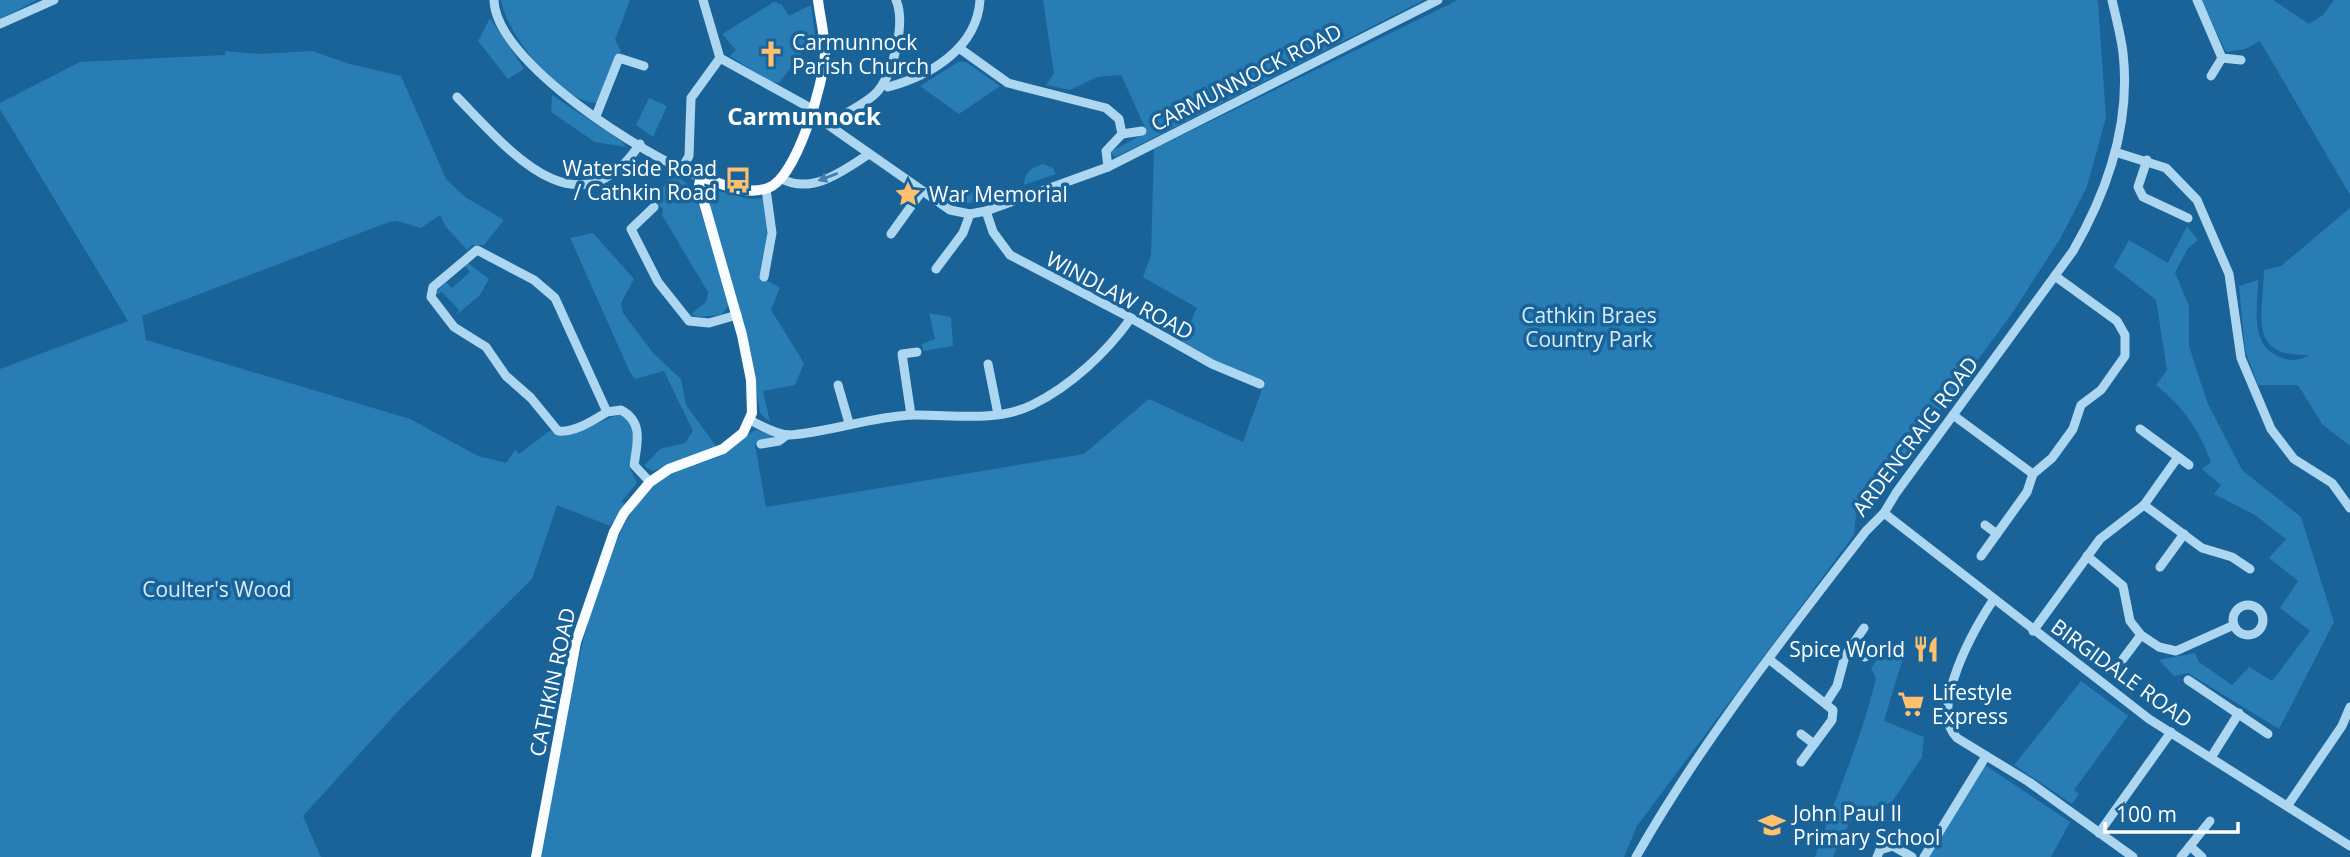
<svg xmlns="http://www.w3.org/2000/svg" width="2350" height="857" font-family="'Open Sans',sans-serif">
  <rect width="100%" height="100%" fill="#196399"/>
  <!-- green -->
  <g fill="#287db5">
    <path d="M0 0H37L0 19Z"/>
    <path d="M501 0H630L615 40 621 51 615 56 597 103C561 103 506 34 501 0Z"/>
    <path d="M1043 0H1424L1116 157 1111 154 1112 151 1147 132 1121 75 1097 77 1070 90 1046 85 1054 74Z"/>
    <path d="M1458 0H2097L2098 3 2106 117 2087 187 2060 239 2011 315 1893 474 1856 515 1854 535 1637 826 1624 857H541C559 767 586 549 651 488 671 469 697 466 722 455 735 449 744 435 756 430L776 436 755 445 766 507 1084 454 1149 399 1243 442 1265 381 1222 365 1181 341 1197 308 1143 277 1151 255 1154 149Z"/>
    <path d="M2201 0H2273L2309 24 2323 15 2334 0H2350V195L2260 41 2245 49 2226 52Z"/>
    <path d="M774 2 781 4 789 16 811 5 816 43 809 44 779 83 768 81 730 56 736 50 722 34Z"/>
    <path d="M490 18 524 69 508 79 478 41Z"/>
    <path d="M225 51 260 54 312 51 350 64 401 76 446 179 465 197 504 220 484 245H472L467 250 446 227 440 215 421 228 397 221 389 222 142 316 146 340 410 419 478 456 506 463 515 450 519 454 551 430 557 436H566L620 414C638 425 635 450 628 465L637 483 622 501 625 504 610 526 557 505 532 579 402 707 303 816 321 857H0V369L128 321 0 109V103L80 62 225 55Z"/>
    <path d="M958 62H966L1000 86 959 114 920 86Z"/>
    <path d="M552 95 621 141 626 147 595 142 551 112Z"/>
    <path d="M649 98 667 106 653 137 636 125Z"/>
    <path d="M1043 164 1053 168 1056 174 1024 185C1024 172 1031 168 1043 164Z"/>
    <path d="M674 174 694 189 729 305 721 315 698 317 691 314 706 302 708 292 662 215 663 209 649 196 659 192Z"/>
    <path d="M948 188 975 193 978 202 961 204 943 193Z"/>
    <path d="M718 191 749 199 764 198 768 249 761 278 780 287 771 310 804 363 795 385 763 391 770 422 760 413 746 332 708 201 711 193Z"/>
    <path d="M2350 208V446L2322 424 2298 385H2258L2245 350 2239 286 2258 280C2258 306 2249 344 2278 356 2290 362 2298 361 2310 355 2247 357 2263 318 2264 270L2281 266Z"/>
    <path d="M2187 226 2198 240 2188 248 2175 273 2189 306V346L2207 402 2242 470 2301 517 2334 622 2279 729 2188 673 2174 676 2159 660 2195 653 2199 662 2232 685 2249 667 2272 681 2310 631 2280 608 2298 581 2269 558 2286 539 2255 515 2214 494 2221 485 2202 469 2211 462C2199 429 2183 407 2156 385L2167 370 2156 300 2114 267 2129 240 2168 263Z"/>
    <path d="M593 233 634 279 621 303 623 313 653 353 681 379 686 405 716 446 653 471 644 466 660 449 685 443 693 431 664 371 635 379 630 372 570 238Z"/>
    <path d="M468 263 489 279 480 295 455 316 459 310 442 292 433 296 446 282 452 288 470 272 465 266Z"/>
    <path d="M929 313 951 317 953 346 923 351 922 344 935 339Z"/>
    <path d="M1887 643 1905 651 1884 721 1924 737 1922 757 1892 802 1851 819 1833 857H1815C1835 797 1862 739 1876 678L1871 669Z"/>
    <path d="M2081 681 2128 716 2074 790 2079 794 2072 804 2014 765Z"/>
    <path d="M1985 765 2070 822 2051 857H1928Z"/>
  </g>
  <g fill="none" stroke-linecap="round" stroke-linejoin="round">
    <!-- minor -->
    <g stroke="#add6f1" stroke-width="9">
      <path d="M494 0C495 62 647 158 701 177"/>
      <path d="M703 0 720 58 814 110"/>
      <path d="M2197 0 2222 58 2241 60"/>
      <path d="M0 24 54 0"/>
      <path d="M959 48 1008 83 1106 108 1119 119 1122 134 1106 151 1108 167"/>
      <path d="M2211 76 2222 58"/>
      <path d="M888 87C929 76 977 49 980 0"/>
      <path d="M457 97C508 149 577 237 640 144"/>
      <path d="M596 116 619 58 644 66"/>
      <path d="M812 118 827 124 950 210 970 214 986 211 1108 167 1438 0"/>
      <path d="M827 124C842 115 862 106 875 94 893 77 906 23 896 0"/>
      <path d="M1122 134 1142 131"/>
      <path d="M2115 152 2166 168 2197 200 2229 274 2241 358 2271 429 2294 459 2332 483 2350 508"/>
      <path d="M2147 160 2138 187 2143 197 2188 218"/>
      <path d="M682 168 689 156 691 98 720 58"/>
      <path d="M782 179C813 195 844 170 869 154"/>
      <path d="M654 207 631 229 658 282 689 321 709 323 737 315"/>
      <path d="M986 211 993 232 1010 255 1131 318 1212 364 1260 384"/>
      <path d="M891 234 922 191"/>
      <path d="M936 269 963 233 970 214"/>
      <path d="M764 277 772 233 766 189"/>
      <path d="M988 364 998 414"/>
      <path d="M838 385 849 423"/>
      <path d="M607 412C594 420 574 433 558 431L531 398 506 376 486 347 454 327 431 297 433 287 477 250 534 280 555 298 607 412 621 410C644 422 637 444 634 465L650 482"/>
      <path d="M911 415 902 354 917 352"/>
      <path d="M1953 415 2033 474"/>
      <path d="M750 420C761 426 777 435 790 435 830 432 870 417 911 415 950 414 995 423 1032 405 1071 386 1107 352 1131 318"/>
      <path d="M2140 429 2189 465"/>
      <path d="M761 444 779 441 787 435"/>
      <path d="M2144 505 2202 548 2232 557 2250 569"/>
      <path d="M1884 513 2149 719 2350 846"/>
      <path d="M1985 525 1997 534"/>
      <path d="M1981 556 2027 492 2033 474 2052 458 2073 429 2081 405 2101 390 2125 356V335L2117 321 2055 276"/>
      <path d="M2087 556 2123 586 2130 621 2141 635 2159 647 2176 651 2234 625"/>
      <path d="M2160 567 2184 534"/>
      <path d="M1994 599C1975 626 1928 710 1957 738L2029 782 2133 857"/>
      <circle cx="2248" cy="620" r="15"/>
      <path d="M2033 631 2100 539 2144 505 2178 457"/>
      <path d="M1851 647 1865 657"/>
      <path d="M2123 659 2141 635"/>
      <path d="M1770 660 1833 710 1832 720 1801 762"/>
      <path d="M2188 680 2268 734"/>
      <path d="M1826 703 1837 686 1845 656 1864 628"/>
      <path d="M1801 734 1814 744"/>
      <path d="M2212 756 2239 713"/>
      <path d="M2288 805 2342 726 2350 707"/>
      <path d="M2099 833 2171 732"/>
      <path d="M2190 846 2210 821"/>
      <path d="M1636 857C1701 742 1786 635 1866 531L1884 513 1896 493 2073 251C2107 192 2131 123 2123 53 2121 36 2116 18 2112 0"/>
      <path d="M1877 857 1880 850 1893 846 1912 857"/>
      <path d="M1924 857 1986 756"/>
      <path d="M2181 857 2190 846 2202 857"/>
    </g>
    <!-- major -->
    <path stroke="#f8fcff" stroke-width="10" d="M536 857 576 642 614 532 624 513 650 482 669 469 723 449 743 433 752 413 751 380 742 335 699 185 701 177C723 184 745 196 768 188 797 178 824 82 825 53 825 36 820 17 818 0"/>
  </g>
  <!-- one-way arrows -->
  <defs><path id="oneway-solid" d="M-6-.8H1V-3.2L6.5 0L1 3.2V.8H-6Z" transform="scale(1.75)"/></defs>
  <use fill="#3e80af" href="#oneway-solid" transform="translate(828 177) rotate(159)"/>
  <!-- icons -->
  <defs>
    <g id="church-bare" transform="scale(2.1)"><path d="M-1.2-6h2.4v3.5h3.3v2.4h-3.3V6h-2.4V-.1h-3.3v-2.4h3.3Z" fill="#ffc06e" stroke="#196399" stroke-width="2.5" paint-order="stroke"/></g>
    <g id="bus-bare" transform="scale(2.1)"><path d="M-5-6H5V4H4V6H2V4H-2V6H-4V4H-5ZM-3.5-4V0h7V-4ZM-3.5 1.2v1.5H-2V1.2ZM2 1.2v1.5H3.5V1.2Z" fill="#ffc06e" stroke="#196399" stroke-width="2.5" paint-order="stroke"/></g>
    <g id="sight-bare" transform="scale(2.1)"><path d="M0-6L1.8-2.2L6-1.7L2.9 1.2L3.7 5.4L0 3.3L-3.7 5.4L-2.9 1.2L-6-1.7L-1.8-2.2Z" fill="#ffc06e" stroke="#196399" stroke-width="2.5" paint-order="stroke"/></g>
    <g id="restaurant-bare" transform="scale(2.1)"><path d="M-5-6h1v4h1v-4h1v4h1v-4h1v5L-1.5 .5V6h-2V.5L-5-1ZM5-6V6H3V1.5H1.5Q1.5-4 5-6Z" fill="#ffc06e" stroke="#196399" stroke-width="2.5" paint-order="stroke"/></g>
    <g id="supermarket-bare" transform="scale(2.1)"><path d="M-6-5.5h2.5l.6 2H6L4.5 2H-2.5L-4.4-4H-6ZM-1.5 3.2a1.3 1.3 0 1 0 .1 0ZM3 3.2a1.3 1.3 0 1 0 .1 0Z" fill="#ffc06e" stroke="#196399" stroke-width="2.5" paint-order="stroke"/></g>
    <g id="school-bare" transform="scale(2.1)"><path d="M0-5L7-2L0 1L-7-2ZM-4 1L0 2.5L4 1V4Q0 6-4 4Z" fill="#ffc06e" stroke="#196399" stroke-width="2.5" paint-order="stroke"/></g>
  </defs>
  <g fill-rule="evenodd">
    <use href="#church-bare" x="771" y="54"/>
    <use href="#bus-bare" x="738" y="180"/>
    <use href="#sight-bare" x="908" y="194"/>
    <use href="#restaurant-bare" x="1926" y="649"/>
    <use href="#supermarket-bare" x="1911" y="704"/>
    <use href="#school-bare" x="1772" y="825"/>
  </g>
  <g text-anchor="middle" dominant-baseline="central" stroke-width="7" stroke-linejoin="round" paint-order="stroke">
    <!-- poi labels -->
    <g font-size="21" fill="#fff" stroke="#196399" text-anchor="start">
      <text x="792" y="42">Carmunnock<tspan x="792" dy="24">Parish Church</tspan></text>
      <text x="717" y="168" text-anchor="end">Waterside Road<tspan x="717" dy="24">/ Cathkin Road</tspan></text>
      <text x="929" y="194">War Memorial</text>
      <text x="1905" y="649" text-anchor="end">Spice World</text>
      <text x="1932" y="692">Lifestyle<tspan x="1932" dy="24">Express</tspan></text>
      <text x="1793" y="813">John Paul II<tspan x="1793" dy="24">Primary School</tspan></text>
    </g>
    <!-- street labels -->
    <g font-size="21" fill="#fff" stroke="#196399">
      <text transform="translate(1246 77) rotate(-27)">CARMUNNOCK ROAD</text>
      <text transform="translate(1120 295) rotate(28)">WINDLAW ROAD</text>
      <text transform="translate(1915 436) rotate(-53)">ARDENCRAIG ROAD</text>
      <text transform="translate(2122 673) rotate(36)">BIRGIDALE ROAD</text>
      <text transform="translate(552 682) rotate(-78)">CATHKIN ROAD</text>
    </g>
    <!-- park labels -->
    <g font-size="21" fill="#d5ecfc" stroke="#196399">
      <text x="1589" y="315">Cathkin Braes<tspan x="1589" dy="24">Country Park</tspan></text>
      <text x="217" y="589">Coulter's Wood</text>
    </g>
    <!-- quarter labels -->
    <g font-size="24" font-weight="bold" fill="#fff" stroke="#196399">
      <text x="804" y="115">Carmunnock</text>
    </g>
  </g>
  <!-- scale -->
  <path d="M2105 822v10h133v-10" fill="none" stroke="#ffffff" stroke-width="3.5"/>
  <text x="2116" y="822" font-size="21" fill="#ffffff" stroke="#196399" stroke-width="5" paint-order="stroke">100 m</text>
</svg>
